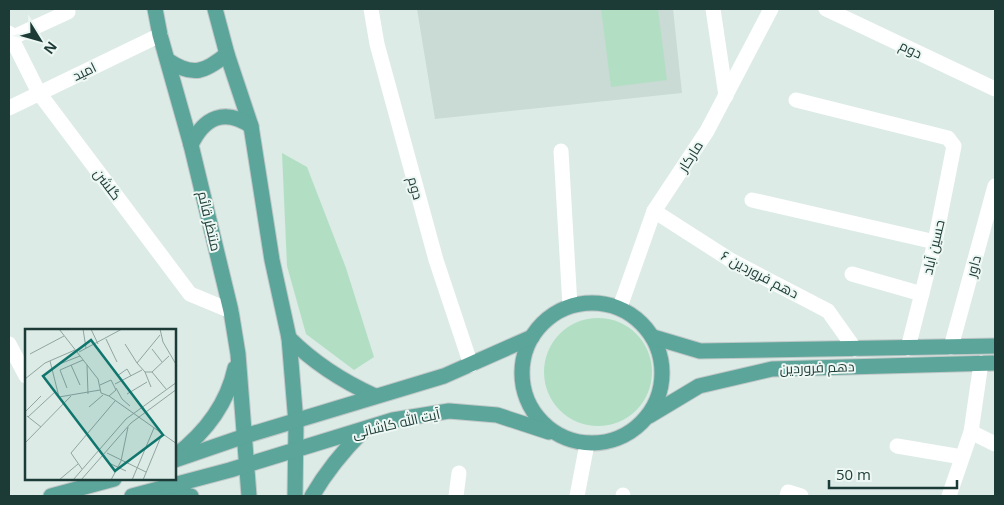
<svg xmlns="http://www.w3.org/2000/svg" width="1004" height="505" font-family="'Open Sans',Cairo,sans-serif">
  <rect width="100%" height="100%" fill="#dcebe6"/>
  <!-- built -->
  <path fill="#cadad5" d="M417 9H673L682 93 435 119Z"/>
  <!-- green -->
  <g fill="#b2dfc3">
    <path d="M601 9H658L667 80 611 87Z"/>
    <path d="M282 153 307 167 346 268 374 357 354 370 306 334 287 266Z"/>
    <circle cx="598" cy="372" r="54"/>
  </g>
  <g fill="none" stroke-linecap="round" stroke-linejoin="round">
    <!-- major casing -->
    <g stroke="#c0c8c7" stroke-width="17">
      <g id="major">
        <path d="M155 9 160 35 191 145 231 311 238 354 249 496"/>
        <path d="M215 9 227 54 251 126 272 260 289 338 296 423 295 496"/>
        <path d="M169 61C193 77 205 72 227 54"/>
        <path d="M191 145C204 117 225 108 251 126"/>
        <circle cx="592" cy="373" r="70"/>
        <path d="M653 337 700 351 995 346"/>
        <path d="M289 338C315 364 342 381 375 396"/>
        <path d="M649 416 699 386 772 369 995 363"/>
        <path d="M175 456C205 433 227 405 235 368"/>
        <path d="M175 460 245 436 444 376 532 337"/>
        <path d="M165 490 191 496"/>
        <path d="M51 496 114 479"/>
        <path d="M132 496 230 470 393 420 449 411 497 415 549 432"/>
        <path d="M312 496C326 472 343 451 363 431"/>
      </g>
    </g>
    <!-- minor -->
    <g stroke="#fff" stroke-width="15">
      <path d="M371 9 377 44 436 260 471 365"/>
      <path d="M713 9 726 96"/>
      <path d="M826 9 995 89"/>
      <path d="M9 33 39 93 190 294 231 311"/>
      <path d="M9 39 68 12"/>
      <path d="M796 100 948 138 954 146 935 242 908 348"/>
      <path d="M9 108 160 35"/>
      <path d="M561 151 570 306"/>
      <path d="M752 200 935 242"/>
      <path d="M654 211 732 261 828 311 855 349"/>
      <path d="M852 274 922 294"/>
      <path d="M620 307 654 211 707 131 771 9"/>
      <path d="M9 344 26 376"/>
      <path d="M951 347 995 186"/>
      <path d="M971 432 995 444"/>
      <path d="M897 446 962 457"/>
      <path d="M456 496 459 473"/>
      <path d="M577 496 587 444"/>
      <path d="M623 496V495"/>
      <path d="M787 496 788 492 801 496"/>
      <path d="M949 496 971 432 981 363"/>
    </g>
    <!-- major -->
    <use href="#major" stroke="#5ba59a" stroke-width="15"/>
  </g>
  <g text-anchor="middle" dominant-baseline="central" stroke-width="4" stroke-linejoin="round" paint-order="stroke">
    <!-- street labels -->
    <g font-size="14" fill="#1d3b36" stroke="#edf7f3">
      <text transform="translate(911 49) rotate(26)">دوم</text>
      <text transform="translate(84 71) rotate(-26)">امید</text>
      <text transform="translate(690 156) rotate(-57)">مارکار</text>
      <text transform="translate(108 184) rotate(53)">گلشن</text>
      <text transform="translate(416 188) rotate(75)">دوم</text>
      <text transform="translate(210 221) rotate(77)">منتظر قائم</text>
      <text transform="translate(933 247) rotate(-77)">حسین آباد</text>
      <text transform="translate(973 266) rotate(-75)">داور</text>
      <text transform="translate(760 274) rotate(28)">دهم فروردین ۶</text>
      <text transform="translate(817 367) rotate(-2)">دهم فروردین</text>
      <text transform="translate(396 423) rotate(-13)">آیت الله کاشانی</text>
    </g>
  </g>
  <!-- overview -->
  <g transform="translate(25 329)">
    <rect width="151" height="151" fill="#dcebe6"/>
    <path fill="none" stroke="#90a5a0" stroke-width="1" d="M34 0 73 50 76 64 84 67 91 61 86 51 75 56M58 0 61 19M66 0 73 15M135 0 138 13 152 37M135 6 112 34 120 43H127L144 27M81 10 92 33M100 15 112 34M127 20 137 33M54 23 97 0M5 25 39 7M25 32 34 68 75 61M32 36 55 27M46 36 55 56M62 36 63 65M120 43 126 58M127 43 141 60M92 47 102 40 106 47M0 50 20 34 50 21M90 55 117 41M42 59 35 41 58 31M91 59 97 70 105 77M102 65 122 53M84 67 152 115M64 78 78 66M0 83 16 67M2 87 16 98M3 88 31 62M0 114 46 67M82 124 121 143M86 135 101 142M57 140 46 124 90 72M34 151 53 135M48 151 101 90 152 53M56 151 106 94 152 60M86 151 96 132 103 98M107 151 129 99M118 151 137 105"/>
    <path fill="#0f766e" fill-opacity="0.15" stroke="#0f766e" stroke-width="2.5" d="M66 11 138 106 90 142 18 47Z"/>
    <rect width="151" height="151" fill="none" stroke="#1d3b36" stroke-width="2.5"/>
  </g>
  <!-- border -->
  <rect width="1004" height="505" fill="none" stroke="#1d3b36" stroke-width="20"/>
  <!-- north arrow -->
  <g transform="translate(40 40) rotate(127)" stroke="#edf7f3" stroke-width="4" paint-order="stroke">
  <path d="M0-4L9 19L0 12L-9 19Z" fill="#1d3b36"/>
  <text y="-8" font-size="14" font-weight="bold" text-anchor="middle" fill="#1d3b36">N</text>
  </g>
  <!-- scale -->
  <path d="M829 480v8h128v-8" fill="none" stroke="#1d3b36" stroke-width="2.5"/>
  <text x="836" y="480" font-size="15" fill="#1d3b36" stroke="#edf7f3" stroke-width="4" paint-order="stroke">50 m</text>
</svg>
